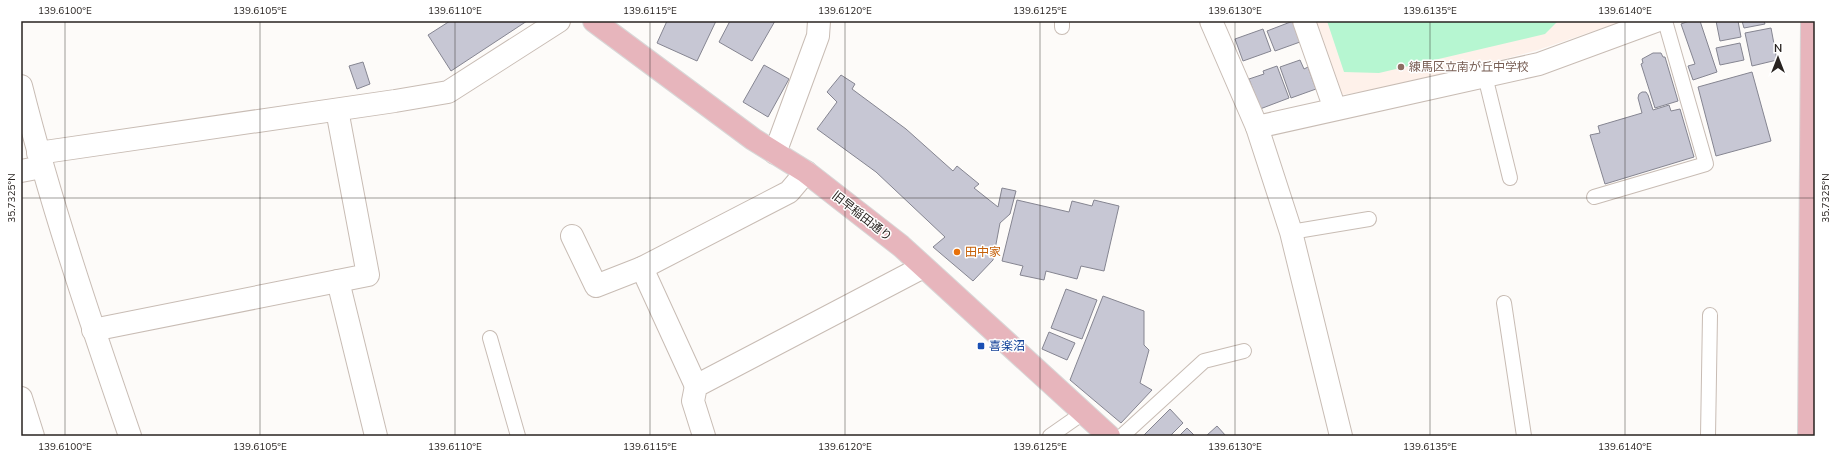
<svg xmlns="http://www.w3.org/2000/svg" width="1836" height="457" font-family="'Nunito Sans','Noto Sans JP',sans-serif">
  <rect width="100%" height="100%" fill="#fdfbf9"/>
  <!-- built -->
  <path fill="#fef1ea" d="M1311 21H1623L1538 50 1412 83 1336 96Z"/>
  <!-- green -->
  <path fill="#b6f6d1" d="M1327 21H1558L1545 34 1379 73 1344 72Z"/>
  <!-- building -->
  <g fill="#c7c7d4" stroke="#858591">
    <path d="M450 21H527L451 71 428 35Z"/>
    <path d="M667 21H716L697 61 657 43Z"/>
    <path d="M730 21H775L752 61 719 42Z"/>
    <path d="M1293 21 1300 42 1275 51 1267 31Z"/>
    <path d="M1689 21H1700L1717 72 1693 80 1688 66 1695 64 1681 24Z"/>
    <path d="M1716 21H1738L1741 37 1720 41Z"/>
    <path d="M1742 21H1764L1765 24 1744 28Z"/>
    <path d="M1771 28 1777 60 1752 66 1745 33Z"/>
    <path d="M1263 29 1271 51 1243 61 1235 39Z"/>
    <path d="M1740 43 1744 60 1720 65 1716 48Z"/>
    <path d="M1653 53H1661L1663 57H1665L1678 101 1655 108 1641 64 1643 63 1642 59Z"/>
    <path d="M1300 60 1304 69 1308 67 1316 89 1291 98 1280 67Z"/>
    <path d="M363 62 370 84 357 89 349 66Z"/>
    <path d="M764 65 789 79 768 117 743 102Z"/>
    <path d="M1277 66 1289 98 1260 109 1249 79 1264 74 1263 71Z"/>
    <path d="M1752 72 1771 141 1716 156 1698 87Z"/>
    <path d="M841 75 855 84 852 89 906 129 953 171 957 166 979 184 974 188 998 207 1002 188 1016 191 1010 214 1000 223 993 260 973 281 933 247 945 237 876 172 817 129 837 102 827 92Z"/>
    <path d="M1642 92H1646L1648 95 1653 110 1669 105 1671 111 1680 109 1694 157 1605 184 1590 135 1600 133 1598 126 1642 113 1638 98 1639 94Z"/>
    <path d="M1017 200 1069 212 1072 201 1092 206 1094 200 1119 206 1104 271 1081 266 1077 279 1046 271 1044 280 1020 275 1023 266 1002 261Z"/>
    <path d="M1066 289 1097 300 1082 339 1051 328Z"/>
    <path d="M1103 296 1144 311V345L1149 350 1140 383 1152 390 1121 423 1070 380Z"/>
    <path d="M1049 332 1075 343 1067 360 1042 349Z"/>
    <path d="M1170 409 1183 423 1170 436H1145L1144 435Z"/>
    <path d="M1217 426 1226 436H1206Z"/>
    <path d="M1187 428 1195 436H1179Z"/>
  </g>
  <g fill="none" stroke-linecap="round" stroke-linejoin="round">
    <!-- lane casing -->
    <g stroke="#c8bcb4" stroke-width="16">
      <g id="lane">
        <path d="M1062 21V27"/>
        <path d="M1485 76 1510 178"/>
        <path d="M1594 197 1706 164 1665 21"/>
        <path d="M1291 232 1369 219"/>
        <path d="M1504 303 1524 436"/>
        <path d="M490 338 518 436"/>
        <path d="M1050 436 1083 413"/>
        <path d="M1122 436 1204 361 1244 351"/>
        <path d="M1708 436 1710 315"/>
      </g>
    </g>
    <!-- street casing -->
    <g stroke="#c8bcb4" stroke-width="24">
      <g id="street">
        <path d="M1211 21 1257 127"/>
        <path d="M1304 21 1335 109"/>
        <path d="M21 86C51 205 90 320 130 436"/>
        <path d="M38 153 395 101 448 92 559 21"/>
        <path d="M775 153 818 36 819 21"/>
        <path d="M21 171 42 167"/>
        <path d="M572 236 596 286 642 268 789 192 806 172"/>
        <path d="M642 268 696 386"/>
        <path d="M338 281 376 436"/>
        <path d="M93 330 368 275 337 110"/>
        <path d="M21 398 33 436"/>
        <path d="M704 436 693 401 696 386 923 267"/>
        <path d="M1341 436 1291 232 1257 127 1539 64 1656 21"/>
      </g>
    </g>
    <!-- primary casing -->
    <g stroke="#d8d7d7" stroke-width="24">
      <g id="primary">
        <path d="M594 21 753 139 806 172 901 246 1109 436"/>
        <path d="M1809 436 1812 21"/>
      </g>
    </g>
    <!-- lane -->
    <use href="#lane" stroke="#fff" stroke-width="14"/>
    <!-- street -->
    <use href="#street" stroke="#fff" stroke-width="22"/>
    <!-- primary -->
    <use href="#primary" stroke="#e7b5bc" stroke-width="22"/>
  </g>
  <!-- ticks -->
  <path fill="none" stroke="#282320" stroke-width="1" stroke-opacity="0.45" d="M65 21V436M260 21V436M455 21V436M650 21V436M845 21V436M1040 21V436M1235 21V436M1430 21V436M1625 21V436M21 198H1815"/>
  <!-- markers -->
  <circle fill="#8d6e63" stroke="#fff" stroke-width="1.5" cx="1401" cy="67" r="4"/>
  <circle fill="#e8710a" stroke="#fff" stroke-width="1.5" cx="957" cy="252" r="4"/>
  <rect fill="#1a4fb4" stroke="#fff" stroke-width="1.5" x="977" y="342" width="8" height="8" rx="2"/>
  <g text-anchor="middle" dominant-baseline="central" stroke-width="3" stroke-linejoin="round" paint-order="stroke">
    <!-- education labels -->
    <g font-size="12" fill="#785e54" stroke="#fff" text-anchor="start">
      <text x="1409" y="67">練馬区立南が丘中学校</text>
    </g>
    <!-- street labels -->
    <g font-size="12" fill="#282320" stroke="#fff">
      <text transform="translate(862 216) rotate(38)">旧早稲田通り</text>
    </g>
    <!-- food labels -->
    <g font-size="12" fill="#c56008" stroke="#fff" text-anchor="start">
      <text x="965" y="252">田中家</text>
    </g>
    <!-- transit labels -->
    <g font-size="12" fill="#164399" stroke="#fff" text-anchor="start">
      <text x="989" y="346">喜楽沼</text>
    </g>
  </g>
  <!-- border -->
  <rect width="1836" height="457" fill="none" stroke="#ffffff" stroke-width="44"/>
  <!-- north arrow -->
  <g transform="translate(1778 58)" stroke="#ffffff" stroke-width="3" paint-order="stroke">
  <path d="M0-3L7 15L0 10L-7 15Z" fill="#282320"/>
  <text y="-6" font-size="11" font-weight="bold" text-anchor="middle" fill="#282320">N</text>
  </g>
  <rect x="22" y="22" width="1792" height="413" fill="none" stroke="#282320" stroke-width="1.5"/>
  <g font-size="10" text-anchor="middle" fill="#282320">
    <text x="65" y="14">139.6100°E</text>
    <text x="260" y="14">139.6105°E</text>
    <text x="455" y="14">139.6110°E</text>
    <text x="650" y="14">139.6115°E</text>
    <text x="845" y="14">139.6120°E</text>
    <text x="1040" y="14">139.6125°E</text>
    <text x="1235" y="14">139.6130°E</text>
    <text x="1430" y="14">139.6135°E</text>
    <text x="1625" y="14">139.6140°E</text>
    <text transform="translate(11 198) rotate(-90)" y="4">35.7325°N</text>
    <text transform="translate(1825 198) rotate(-90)" y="4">35.7325°N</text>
    <text x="65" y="450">139.6100°E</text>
    <text x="260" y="450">139.6105°E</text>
    <text x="455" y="450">139.6110°E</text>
    <text x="650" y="450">139.6115°E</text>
    <text x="845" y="450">139.6120°E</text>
    <text x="1040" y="450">139.6125°E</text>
    <text x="1235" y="450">139.6130°E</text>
    <text x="1430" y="450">139.6135°E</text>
    <text x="1625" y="450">139.6140°E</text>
  </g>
</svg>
